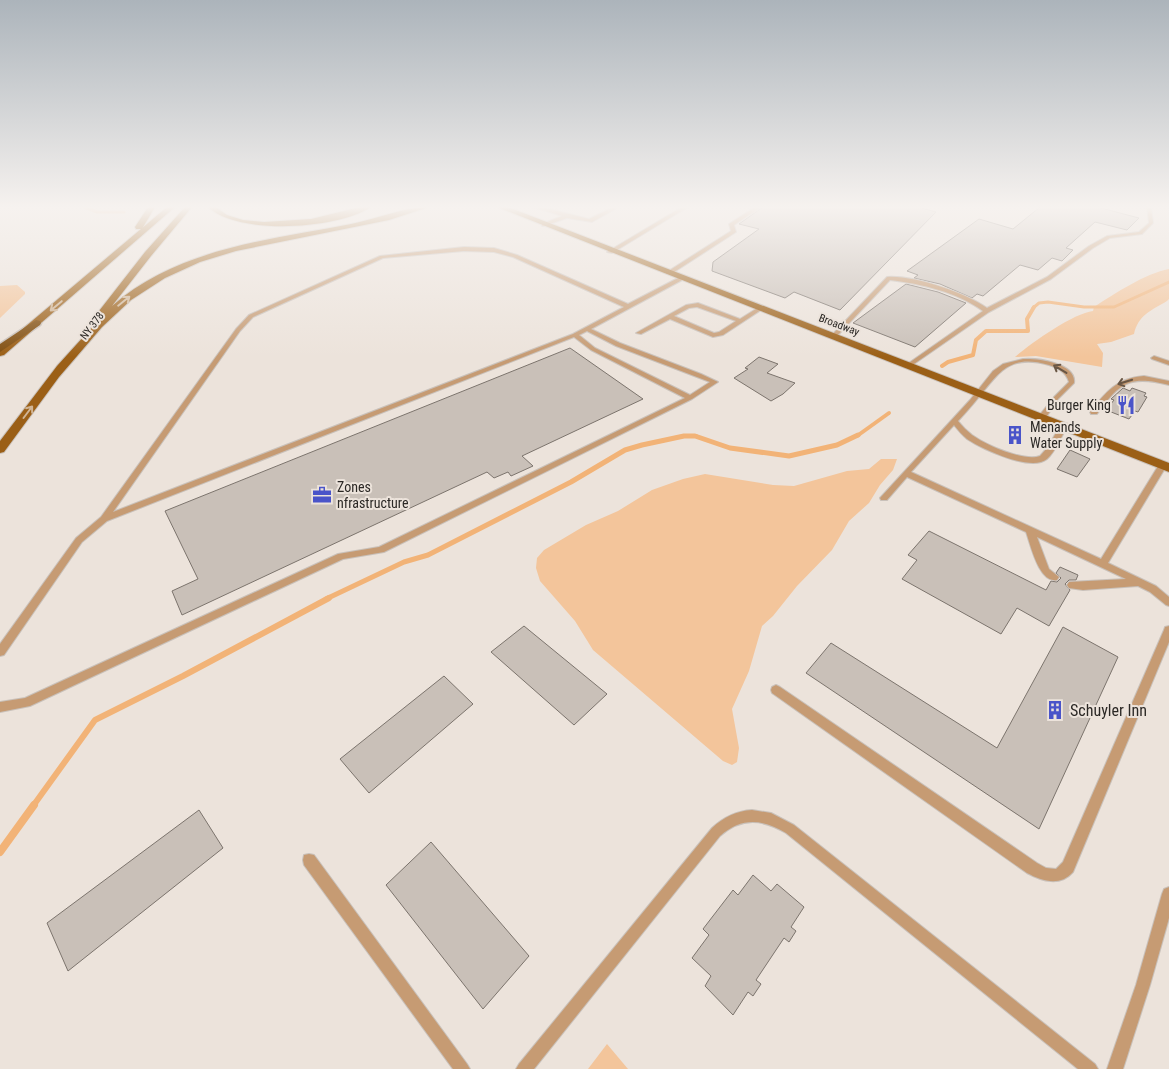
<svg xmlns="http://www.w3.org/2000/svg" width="1169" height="1069" font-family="'Roboto Condensed',sans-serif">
  <rect width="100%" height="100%" fill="#ece3db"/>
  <!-- green -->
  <g fill="#f3c59b">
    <path d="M1169 269V299L1167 301C1152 310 1138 315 1134 334L1111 342 1097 344 1103 353 1102 367 1036 356 1015 357C1031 343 1074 313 1093 311L1094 307C1114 294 1146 273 1169 269Z"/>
    <path d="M17 285 25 292V294L0 318V286Z"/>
    <path d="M881 459H897L893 470 880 485 869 503 849 521 832 550 797 586 773 616 762 626 749 671 732 709 739 748 737 762 732 765 723 761 593 650 575 621 540 581 536 568 537 558 544 550 586 525 618 511 652 490 683 479 705 474 773 485 794 486 847 471 869 469Z"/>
    <path d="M607 1044 628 1069H588Z"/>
  </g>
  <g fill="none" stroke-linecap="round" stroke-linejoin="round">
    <!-- stream-far4 -->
    <g stroke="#f2b377" stroke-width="3">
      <path d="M84 207 97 212H124"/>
      <path d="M1033 308 1039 303 1048 302 1084 307H1114L1169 282"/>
    </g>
    <!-- stream-far3 -->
    <g stroke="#f2b377" stroke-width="4">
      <path d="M942 366 948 362 973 355 976 340 986 331H1028L1027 319 1034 307"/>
      <path d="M683 436H696"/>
      <path d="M857 436 889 413"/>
    </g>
    <!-- stream-far2 -->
    <path stroke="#f2b377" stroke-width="5" d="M326 599 404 562 428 555 571 482 625 450 642 445 684 436H695L730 448 789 456 837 445 858 435"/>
    <!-- stream-far1 -->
    <path stroke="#f2b377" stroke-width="6" d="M33 806 95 720 183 676 329 598"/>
    <!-- stream -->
    <path stroke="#f2b377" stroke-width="8" d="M0 852 34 805"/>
  </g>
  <!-- building -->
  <g fill="#c9c0b8" stroke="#7c746d">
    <path d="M763 207H918L936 212 840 310 794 292 785 298 712 271 713 262 759 229 739 224Z"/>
    <path d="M1040 207H1097L1139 218 1127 230 1095 222 1066 248 1073 250 1062 261 1052 258 1038 270 1020 265 983 296 977 294 972 298 940 284 914 278 918 275 907 271 979 219 1013 229Z"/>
    <path d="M906 284 938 292 966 303 915 347 853 323Z"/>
    <path d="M570 348 643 399 522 456 533 466 511 476 508 472 494 478 487 472 182 615 172 591 198 579 165 511Z"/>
    <path d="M759 357 778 364 767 373 795 383 783 394 771 401 734 378 748 369 745 368Z"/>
    <path d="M1123 388 1130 391 1132 388 1146 393 1144 396 1147 397 1138 412 1135 411 1129 419 1106 410 1114 400 1111 399Z"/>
    <path d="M1070 450 1090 459 1077 477 1057 469Z"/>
    <path d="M929 531 1046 590 1051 581 1057 582 1061 578 1056 573 1060 567 1078 575 1076 580H1069L1065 584 1070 590 1049 626 1017 608 1001 634 902 579 917 560 908 555Z"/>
    <path d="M524 626 607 694 574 725 491 652Z"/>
    <path d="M1063 627 1118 657 1039 829 806 673 831 643 997 748Z"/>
    <path d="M444 676 473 704 369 793 340 759Z"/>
    <path d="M199 810 223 848 68 971 47 923Z"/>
    <path d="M431 842 529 956 483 1009 386 885Z"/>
    <path d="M753 875 771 891 777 884 804 907 791 927 796 931 789 942 784 938 756 980 761 984 753 996 748 992 733 1015 705 986 711 976 692 958 709 935 703 929 733 890 738 895Z"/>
  </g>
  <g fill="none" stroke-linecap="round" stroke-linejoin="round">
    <!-- service casing -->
    <g stroke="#c9c1ba" stroke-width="2">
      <g id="service">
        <path d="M533 207H542L589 219 613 207H619L592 222 567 218 544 226H542V224L562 216Z"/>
        <path d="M682 207H688L612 253 607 252Z"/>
        <path d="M755 207H761L734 225 736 232 671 274H667V272L731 231 729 224Z"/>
        <path d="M1147 207H1151L1153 223 1142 234 1110 238 1093 248 1051 279 989 312 911 366 909 367 906 365 983 311C957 292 922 284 890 280L836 337 831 336 887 277C913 275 966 293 987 308L1047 277 1089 246 1107 236 1139 232 1149 223Z"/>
        <path d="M464 247 494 248 517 255 628 304 680 277H684V279L591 329 620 343 701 374 718 382 692 399 384 552 343 559 30 706 0 712V702L25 698 338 554 379 547 685 398 591 350 574 337 107 521 82 542 4 655 0 656V644L76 538 101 517 236 329 249 315 380 256ZM464 251 494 252 513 257 624 307 573 334 113 512 240 331 253 317 383 258ZM587 331 616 346 710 382 690 395 595 348 579 335Z"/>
        <path d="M698 303 740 319 759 307 764 308 723 335 713 337 670 319 641 334 636 333 686 305ZM697 307 736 321 719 332 714 333 674 316 689 308Z"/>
        <path d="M1154 356 1169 361V365L1152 359 1151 358Z"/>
        <path d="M1023 359C1037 358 1077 363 1074 383L1058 399 1045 419H1042L1038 417 1054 397 1069 382C1066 372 1058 368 1049 365 1010 354 1000 371 978 398 972 406 965 413 958 421 962 426 967 431 972 435 986 445 1024 462 1040 456L1048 447 1061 424H1067L1068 426C1061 436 1056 451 1047 459 1031 472 982 449 967 439 962 435 958 430 954 425L911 472 1101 559 1160 463H1166L1167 465 1108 563 1156 586 1169 597V606L1166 605 1150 592 1138 586 1083 590 1069 588 1067 585 1069 582 1126 579 1037 537 1049 569 1059 577 1057 580C1039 583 1031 546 1026 532L907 477 887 500H881L880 498 970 400 993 371 1003 364Z"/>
        <path d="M1144 376 1169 381V385C1130 375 1120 382 1097 414H1091L1090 412C1106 392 1117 378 1144 376Z"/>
        <path d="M1169 626V642L1073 872C1060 887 1042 881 1027 873L772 693 771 690 772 687 776 685 780 687 1037 863 1046 868 1056 869 1063 862 1164 630 1165 627Z"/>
        <path d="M752 810 771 813 794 825 1095 1064 1098 1069H1078L786 833C762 819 742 817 720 836L534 1069H516L519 1064 712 828C724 817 736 811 752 810Z"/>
        <path d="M309 854 314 855 467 1064 470 1069H453L304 865 303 860 304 855Z"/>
        <path d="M1169 887V918L1150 985 1123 1069H1107L1136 985 1162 894 1164 889Z"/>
      </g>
    </g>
    <!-- primary casing -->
    <g stroke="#c9c1ba" stroke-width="2">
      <g id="primary">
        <path d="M148 207H155L142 229H136L135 227Z"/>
        <path d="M167 207H175L4 355 0 356V348Z"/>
        <path d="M185 207H192L151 256 112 306C178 248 269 240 351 224 376 219 404 207 429 207L389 220 236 251 200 262 165 278 131 300 102 327 59 377 4 452 0 453V441L57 366 104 314 99 311 145 252Z"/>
        <path d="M208 207H216L227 215 243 220 264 222 311 219 360 207H371C338 229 239 236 208 207Z"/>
        <path d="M497 207H508L1169 463V472Z"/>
      </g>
    </g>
    <!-- motorway casing -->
    <g stroke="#c9c1ba" stroke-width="3">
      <path id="motorway" d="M36 320 40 321 41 323 40 325 0 352V344Z"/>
    </g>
    <!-- service -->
    <use href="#service" fill="#c69b73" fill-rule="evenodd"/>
    <!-- primary -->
    <use href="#primary" fill="#9b5f16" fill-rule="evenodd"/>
    <!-- motorway -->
    <use href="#motorway" fill="#814e0f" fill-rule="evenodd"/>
  </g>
  <!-- one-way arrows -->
  <defs><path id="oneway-shaft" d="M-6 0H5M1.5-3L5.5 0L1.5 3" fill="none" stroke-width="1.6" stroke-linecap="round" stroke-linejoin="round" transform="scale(1.25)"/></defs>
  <g stroke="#d0b596">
    <use href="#oneway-shaft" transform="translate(124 301) rotate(-39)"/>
    <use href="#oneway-shaft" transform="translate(56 306) rotate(140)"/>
    <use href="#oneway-shaft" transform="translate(28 412) rotate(-53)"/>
  </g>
  <g stroke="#695644">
    <use href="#oneway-shaft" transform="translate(1060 369) rotate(-149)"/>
    <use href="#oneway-shaft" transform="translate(1125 382) rotate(163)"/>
  </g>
  <!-- sky -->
  <linearGradient id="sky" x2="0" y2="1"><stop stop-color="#acb4bb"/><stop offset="0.58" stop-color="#f6f2ef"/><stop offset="1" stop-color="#f6f2ef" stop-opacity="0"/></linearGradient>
  <rect width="1169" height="357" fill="url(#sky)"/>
  <!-- icons -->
  <defs>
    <g id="restaurant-bare" transform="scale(1.5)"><path d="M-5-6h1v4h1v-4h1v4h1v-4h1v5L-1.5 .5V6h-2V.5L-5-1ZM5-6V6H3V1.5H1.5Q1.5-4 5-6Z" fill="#4a54c9" stroke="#ece3db" stroke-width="2.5" paint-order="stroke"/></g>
    <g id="building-bare" transform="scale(1.5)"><path d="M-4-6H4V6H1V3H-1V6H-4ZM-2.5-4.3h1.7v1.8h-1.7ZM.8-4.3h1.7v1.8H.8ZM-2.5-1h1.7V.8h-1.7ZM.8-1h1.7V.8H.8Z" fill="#4a54c9" stroke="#ece3db" stroke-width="2.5" paint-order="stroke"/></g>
    <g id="office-bare" transform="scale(1.5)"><path d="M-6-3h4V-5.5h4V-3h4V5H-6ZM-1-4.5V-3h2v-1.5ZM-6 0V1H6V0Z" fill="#4a54c9" stroke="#ece3db" stroke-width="2.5" paint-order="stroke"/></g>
  </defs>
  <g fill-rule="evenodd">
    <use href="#restaurant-bare" x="1126" y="405"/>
    <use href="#building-bare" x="1015" y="435"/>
    <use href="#office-bare" x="322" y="495"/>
    <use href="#building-bare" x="1055" y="710"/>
  </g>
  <g text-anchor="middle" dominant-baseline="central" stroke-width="4" stroke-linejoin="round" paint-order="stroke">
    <!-- far-street labels -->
    <g font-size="11" fill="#2b2825" stroke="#ece3db">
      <text transform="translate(839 325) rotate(21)">Broadway</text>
      <text transform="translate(92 326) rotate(-53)">NY 378</text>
    </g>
    <!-- poi labels -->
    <g font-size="14" fill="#2b2825" stroke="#ece3db" text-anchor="start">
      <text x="1111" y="405" text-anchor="end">Burger King</text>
      <text x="1030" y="427">Menands<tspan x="1030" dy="16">Water Supply</tspan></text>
      <text x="337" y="487">Zones<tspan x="337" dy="16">nfrastructure</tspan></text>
    </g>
    <!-- near-poi labels -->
    <g font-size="16" fill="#2b2825" stroke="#ece3db" text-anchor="start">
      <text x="1070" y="710">Schuyler Inn</text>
    </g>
  </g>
</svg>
